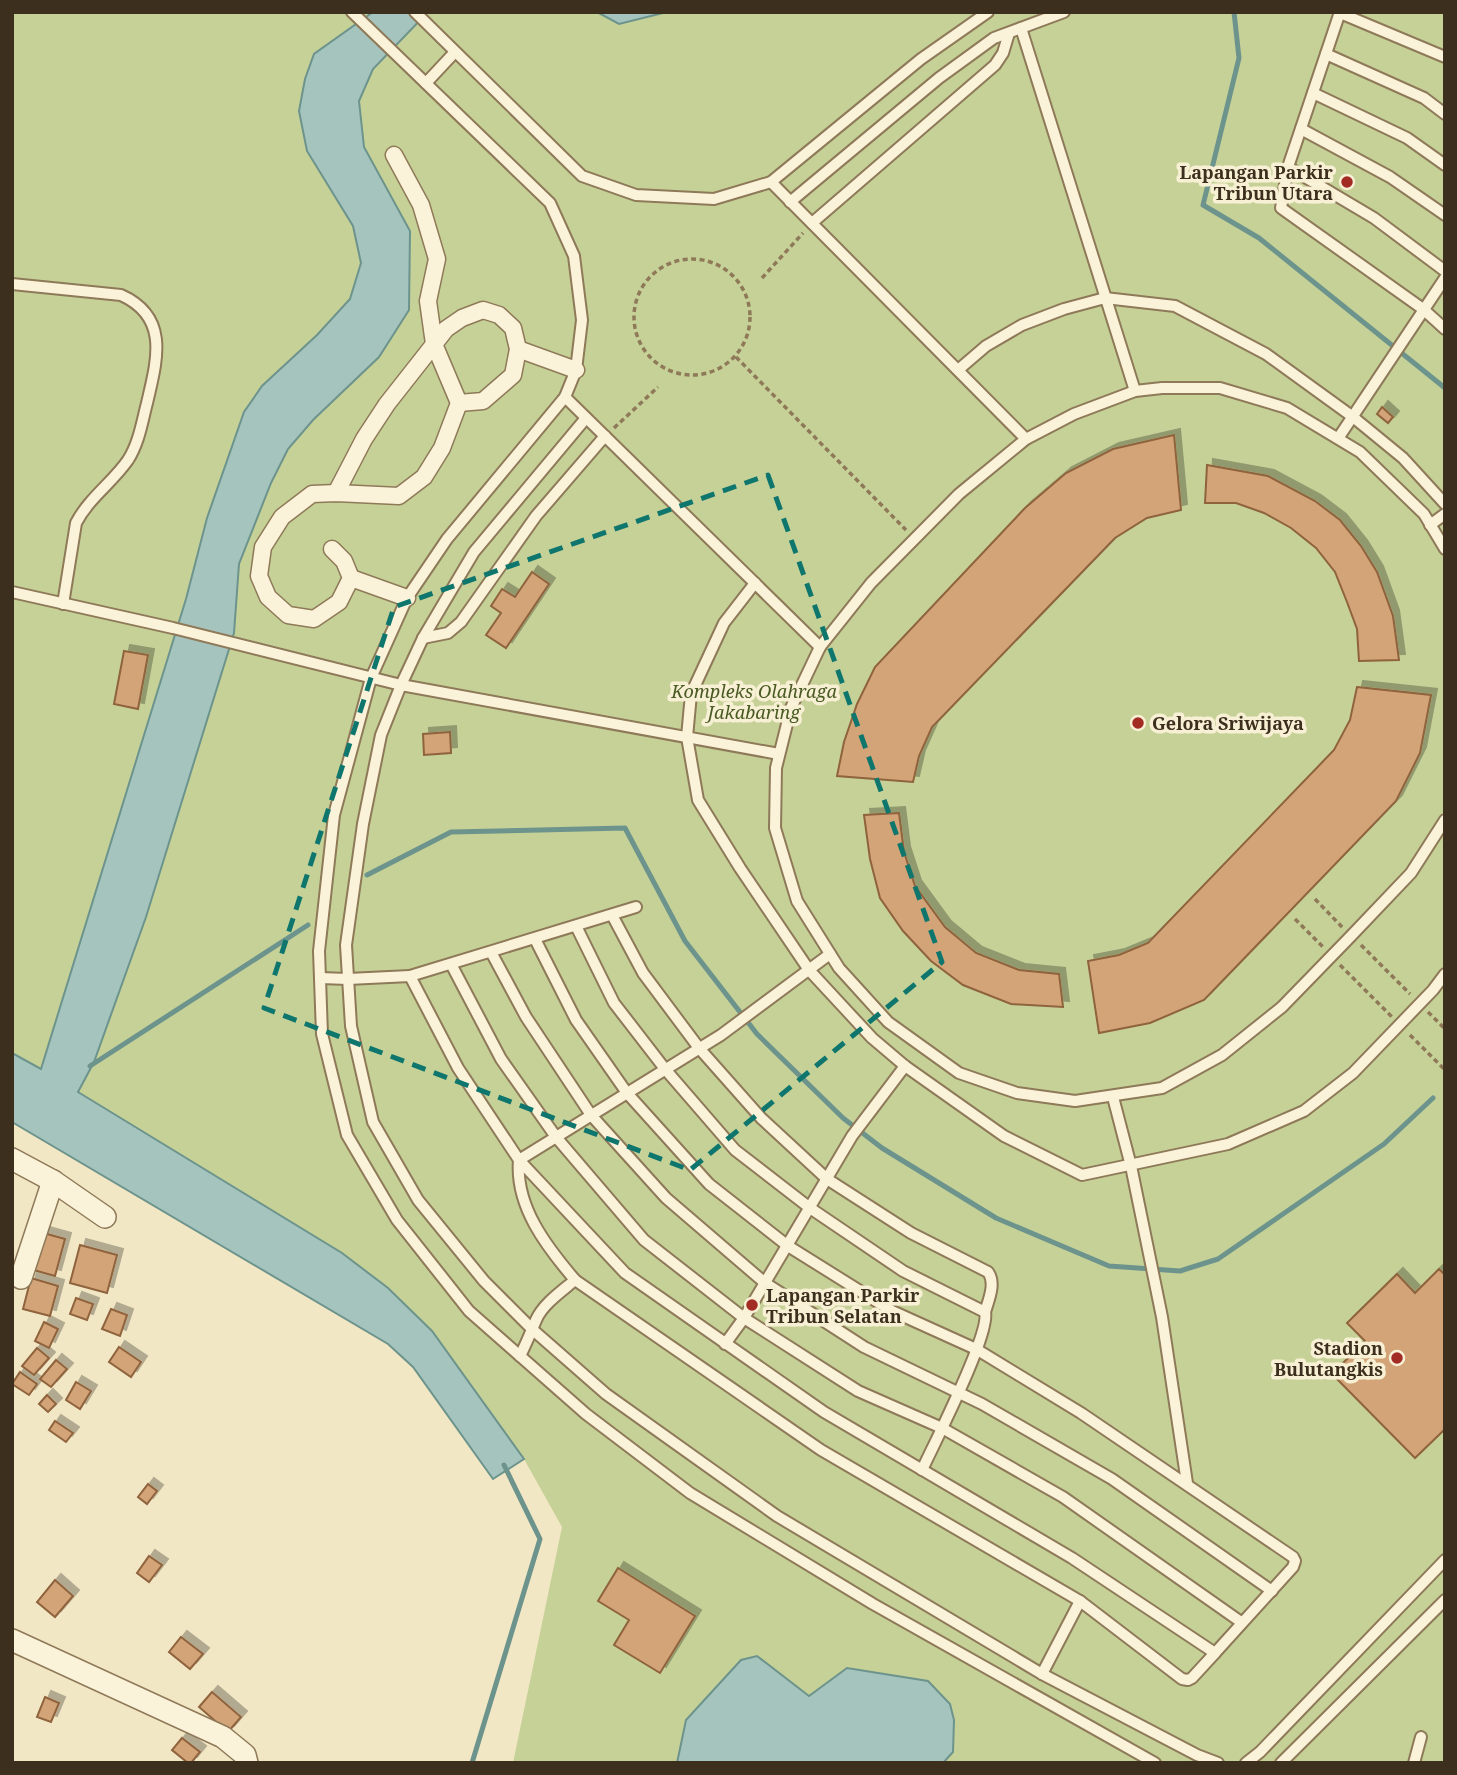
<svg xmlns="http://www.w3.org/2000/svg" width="1457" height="1775" font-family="'Noto Serif',serif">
  <defs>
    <filter id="shadow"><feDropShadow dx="6" dy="-6" stdDeviation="0" flood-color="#0004"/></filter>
  </defs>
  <rect width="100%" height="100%" fill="#f2e7c4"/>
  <!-- green -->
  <path fill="#c6d197" d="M12 12H1445V1763H513L562 1527 524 1459 432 1331 388 1288 342 1253 12 1053Z"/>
  <!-- water -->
  <g fill="#a6c4be" stroke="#6c948d" stroke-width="2">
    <path d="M373 12H428L373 69 359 101 364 147 410 231 409 310 379 357 313 420 288 449 271 483 239 564 234 633 146 917 94 1062 78 1092 342 1253 388 1288 432 1331 524 1459 493 1479 413 1367 388 1344 12 1122V1053L41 1069 186 599 207 518 244 412 262 386 317 335 350 299 361 263 353 226 307 151 299 111 305 79 314 54Z"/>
    <path d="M597 12H667L619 24Z"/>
    <path d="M757 1656 809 1696 847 1668 928 1681 950 1704 954 1720 953 1752 943 1763H677L686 1720 741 1660Z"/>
  </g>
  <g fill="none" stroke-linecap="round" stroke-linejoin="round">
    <!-- stream -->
    <g stroke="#6c948d" stroke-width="5">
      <path d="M1234 12 1239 58 1203 205 1259 238 1445 388"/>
      <path d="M367 875 451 832 625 828 685 941 757 1034 843 1118 882 1148 996 1218 1109 1266 1180 1271 1218 1259 1384 1144 1433 1098"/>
      <path d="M90 1066 308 925"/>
      <path d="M472 1763 540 1539 504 1465"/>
    </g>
  </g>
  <!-- building -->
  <g fill="#d2a477" stroke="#8f633d" stroke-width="2" filter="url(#shadow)">
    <path d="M1382 407 1393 417 1388 423 1377 414Z"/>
    <path d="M1174 435 1181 510 1147 518 1115 538 932 727 919 756 913 782 837 776 844 742 857 704 875 667 1025 508 1066 473 1113 449Z"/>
    <path d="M1207 465 1268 476 1315 501 1340 520 1361 546 1377 572 1393 616 1399 660 1359 661 1357 629 1347 602 1335 572 1316 548 1291 528 1264 513 1236 503H1205Z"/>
    <path d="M532 572 549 584 506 648 486 635 501 613 491 606 502 589 515 597Z"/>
    <path d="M124 651 148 655 138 709 114 704Z"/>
    <path d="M1357 687 1431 695 1420 753 1396 801 1204 1000 1150 1023 1099 1033 1088 961 1119 955 1148 943 1334 750 1350 720Z"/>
    <path d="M450 732 451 753 424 755 423 734Z"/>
    <path d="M899 813 904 852 915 886 945 927 976 953 1019 970 1059 974 1063 1007 1011 1004 963 985 931 961 903 931 880 898 870 859 864 815Z"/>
    <path d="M40 1232 65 1239 55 1276 30 1269Z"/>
    <path d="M80 1245 117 1255 107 1293 70 1283Z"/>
    <path d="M1439 1269 1445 1275V1429L1415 1458 1332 1374 1365 1341 1347 1323 1397 1274 1415 1293Z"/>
    <path d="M31 1278 58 1286 50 1316 23 1309Z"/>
    <path d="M76 1298 93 1304 87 1320 70 1314Z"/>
    <path d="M111 1309 127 1315 120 1336 102 1329Z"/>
    <path d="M44 1322 58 1329 49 1348 35 1341Z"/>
    <path d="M119 1347 141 1362 131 1377 109 1362Z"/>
    <path d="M37 1348 49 1358 34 1375 22 1366Z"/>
    <path d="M56 1360 67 1369 51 1387 40 1379Z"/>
    <path d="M20 1372 37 1384 29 1395 12 1384Z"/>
    <path d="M76 1382 91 1391 80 1409 66 1400Z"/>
    <path d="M47 1395 56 1404 48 1412 39 1404Z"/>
    <path d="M55 1421 73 1433 66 1442 49 1430Z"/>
    <path d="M148 1484 157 1491 147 1504 138 1497Z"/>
    <path d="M149 1556 162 1565 149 1582 137 1573Z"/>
    <path d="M618 1568 695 1616 660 1673 614 1645 629 1620 598 1601Z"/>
    <path d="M55 1580 73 1596 55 1617 37 1602Z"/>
    <path d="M181 1637 203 1654 190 1669 169 1652Z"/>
    <path d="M212 1692 241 1717 228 1732 199 1707Z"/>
    <path d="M45 1697 59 1703 51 1722 37 1717Z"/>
    <path d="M182 1738 200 1752 191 1763H188L172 1750Z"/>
  </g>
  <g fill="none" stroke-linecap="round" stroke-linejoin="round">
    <!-- service casing -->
    <g stroke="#8e7959" stroke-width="14">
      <g id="service">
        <path d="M352 12 550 203 574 256 582 320 576 370 565 397 447 539 407 598 371 678 334 815 319 951 322 1034 347 1135 397 1220 469 1311 586 1414 690 1493 873 1604 1155 1763"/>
        <path d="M415 12 582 176 636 195 714 199 771 182 921 59 988 12"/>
        <path d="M1340 12 1288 167 1281 208 1423 309 1445 329"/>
        <path d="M1340 13 1445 57"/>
        <path d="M1021 28 1135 391"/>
        <path d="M1326 54 1424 98 1445 114"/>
        <path d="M426 83 455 52"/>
        <path d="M1313 93 1407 138 1445 165"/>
        <path d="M1301 129 1390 177 1445 215"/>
        <path d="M1288 167 1374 218 1445 271"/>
        <path d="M771 182 1026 439"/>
        <path d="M790 202 939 78 994 38 1064 12"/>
        <path d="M812 223 995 65 1003 53 1009 33"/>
        <path d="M12 284 121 295C170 317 157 360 147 403 142 422 139 443 128 460 112 483 89 498 76 523L63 604"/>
        <path d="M958 370 986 346 1022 325 1064 309 1105 298 1175 306 1266 354 1353 417 1403 458 1445 504"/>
        <path d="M565 397 820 647"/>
        <path d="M586 418 474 552 423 638 401 685 381 735 363 824 346 945 351 1026 373 1122 418 1200 484 1281 533 1330 606 1394 777 1516 1042 1674 1197 1755 1218 1763"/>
        <path d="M1339 437 1445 278"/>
        <path d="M1430 525 1445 514"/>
        <path d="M1445 549 1424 514 1360 452 1287 408 1220 388H1162L1135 391 1074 414 1026 439 959 494 871 583 820 647 791 708 776 768 775 828 797 901 839 968 888 1022 959 1073 1017 1093 1075 1101 1162 1088 1222 1055 1282 1007 1351 936 1411 873 1445 820"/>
        <path d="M755 583 724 623 691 694 687 737 698 800 740 868 809 970 872 1038 905 1066 1004 1136 1082 1175 1228 1144 1304 1111 1353 1073 1433 990 1445 974"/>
        <path d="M12 592 173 628 401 685 779 754"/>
        <path d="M423 638 448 633 461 622 536 516 605 436"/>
        <path d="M612 915 643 973 699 1048 761 1118 827 1179 911 1233 988 1272C996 1283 989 1299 985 1312"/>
        <path d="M576 926 614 1003 665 1069 735 1150 810 1208 903 1271 985 1312C991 1333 934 1444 922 1470"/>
        <path d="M535 939 576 1020 627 1093 709 1184 788 1246 892 1311 976 1349 1081 1413 1293 1557 1295 1561 1293 1567 1215 1653 1072 1558 824 1412 625 1273 519 1160 458 1068 410 976 636 907"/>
        <path d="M491 952 526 1017 591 1115 666 1198 765 1283 864 1347 982 1404 1112 1479 1272 1591"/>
        <path d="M830 954 721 1035 519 1160C515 1206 546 1246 575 1280L821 1450 1080 1601 1182 1679 1188 1680 1192 1678 1215 1653"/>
        <path d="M451 964 501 1059 556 1137 644 1240 744 1318 858 1391 942 1428 1063 1497 1241 1622"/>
        <path d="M320 978 348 979 410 976"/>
        <path d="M1113 1097 1131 1166 1162 1317 1187 1483"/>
        <path d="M725 1344 744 1318 852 1136 905 1066"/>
        <path d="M520 1356C526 1344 531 1332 536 1320 543 1304 562 1291 575 1280"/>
        <path d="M1042 1674 1080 1601"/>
        <path d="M1246 1763 1260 1752 1445 1560"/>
        <path d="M1281 1763 1445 1600"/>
        <path d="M1414 1763 1421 1737"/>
      </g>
    </g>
    <!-- pedestrian casing -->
    <g stroke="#8e7959" stroke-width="19">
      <g id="pedestrian">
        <path d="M518 349 576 370"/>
        <path d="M336 493 364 439 387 404 446 329 462 318 483 310 499 315 513 328 518 349 513 375 483 401 459 403"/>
        <path d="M332 549 344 561 351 578 339 602 314 619 288 615 268 597 259 576 263 547 282 517 312 494 336 493 399 496 424 477 442 448 459 403 434 344 428 301 437 259 421 205 394 155"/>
        <path d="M351 578 407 598"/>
      </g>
    </g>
    <!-- minor casing -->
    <g stroke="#8e7959" stroke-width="24">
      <g id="minor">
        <path d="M12 1159 53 1181 105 1217"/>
        <path d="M21 1278 53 1181"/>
        <path d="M12 1640 223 1737 245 1755 247 1763"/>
      </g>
    </g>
    <!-- path -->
    <g stroke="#8e7959" stroke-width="3.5" stroke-dasharray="5 3.5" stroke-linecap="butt">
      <circle cx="692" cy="317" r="58"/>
      <path d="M762 278 803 233"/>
      <path d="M736 357 906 530"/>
      <path d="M614 428 658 387"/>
      <path d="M1315 899 1343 928"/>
      <path d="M1295 919 1323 947"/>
      <path d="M1361 945 1410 994"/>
      <path d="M1340 965 1392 1017"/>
      <path d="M1428 1012 1445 1029"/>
      <path d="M1410 1035 1445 1070"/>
    </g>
    <!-- service -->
    <use href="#service" stroke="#fbf3d9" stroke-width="10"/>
    <!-- pedestrian -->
    <use href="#pedestrian" stroke="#fbf3d9" stroke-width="16"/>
    <!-- minor -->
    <use href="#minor" stroke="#fbf3d9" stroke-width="21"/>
  </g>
  <!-- marked area -->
  <path fill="none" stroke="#0f766e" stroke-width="5" stroke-dasharray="14 9" stroke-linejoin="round" d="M768 475 942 962 690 1170 264 1008 394 607Z"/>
  <!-- markers -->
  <g fill="#a22c24" stroke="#f8f0d5" stroke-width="2.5">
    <circle cx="1347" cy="182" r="7"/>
    <circle cx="1138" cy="723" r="7"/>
    <circle cx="752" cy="1305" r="7"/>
    <circle cx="1397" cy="1358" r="7"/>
  </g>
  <g text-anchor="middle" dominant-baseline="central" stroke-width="7" stroke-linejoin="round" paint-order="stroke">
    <!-- poi labels -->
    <g font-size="18" font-weight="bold" fill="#3d2f1e" stroke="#f8f0d5" text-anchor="end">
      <text x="1333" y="172">Lapangan Parkir<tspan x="1333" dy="21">Tribun Utara</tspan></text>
      <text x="1152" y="723" text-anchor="start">Gelora Sriwijaya</text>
      <text x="766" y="1295" text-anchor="start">Lapangan Parkir<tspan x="766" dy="21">Tribun Selatan</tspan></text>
      <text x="1383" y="1348">Stadion<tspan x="1383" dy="21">Bulutangkis</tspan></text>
    </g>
    <!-- park labels -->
    <g font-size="18" font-style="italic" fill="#495b23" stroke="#f8f0d5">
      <text x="754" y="691">Kompleks Olahraga<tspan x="754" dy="21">Jakabaring</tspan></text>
    </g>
  </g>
  <!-- border -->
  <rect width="1457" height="1775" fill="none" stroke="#3d2f1e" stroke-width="28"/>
</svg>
